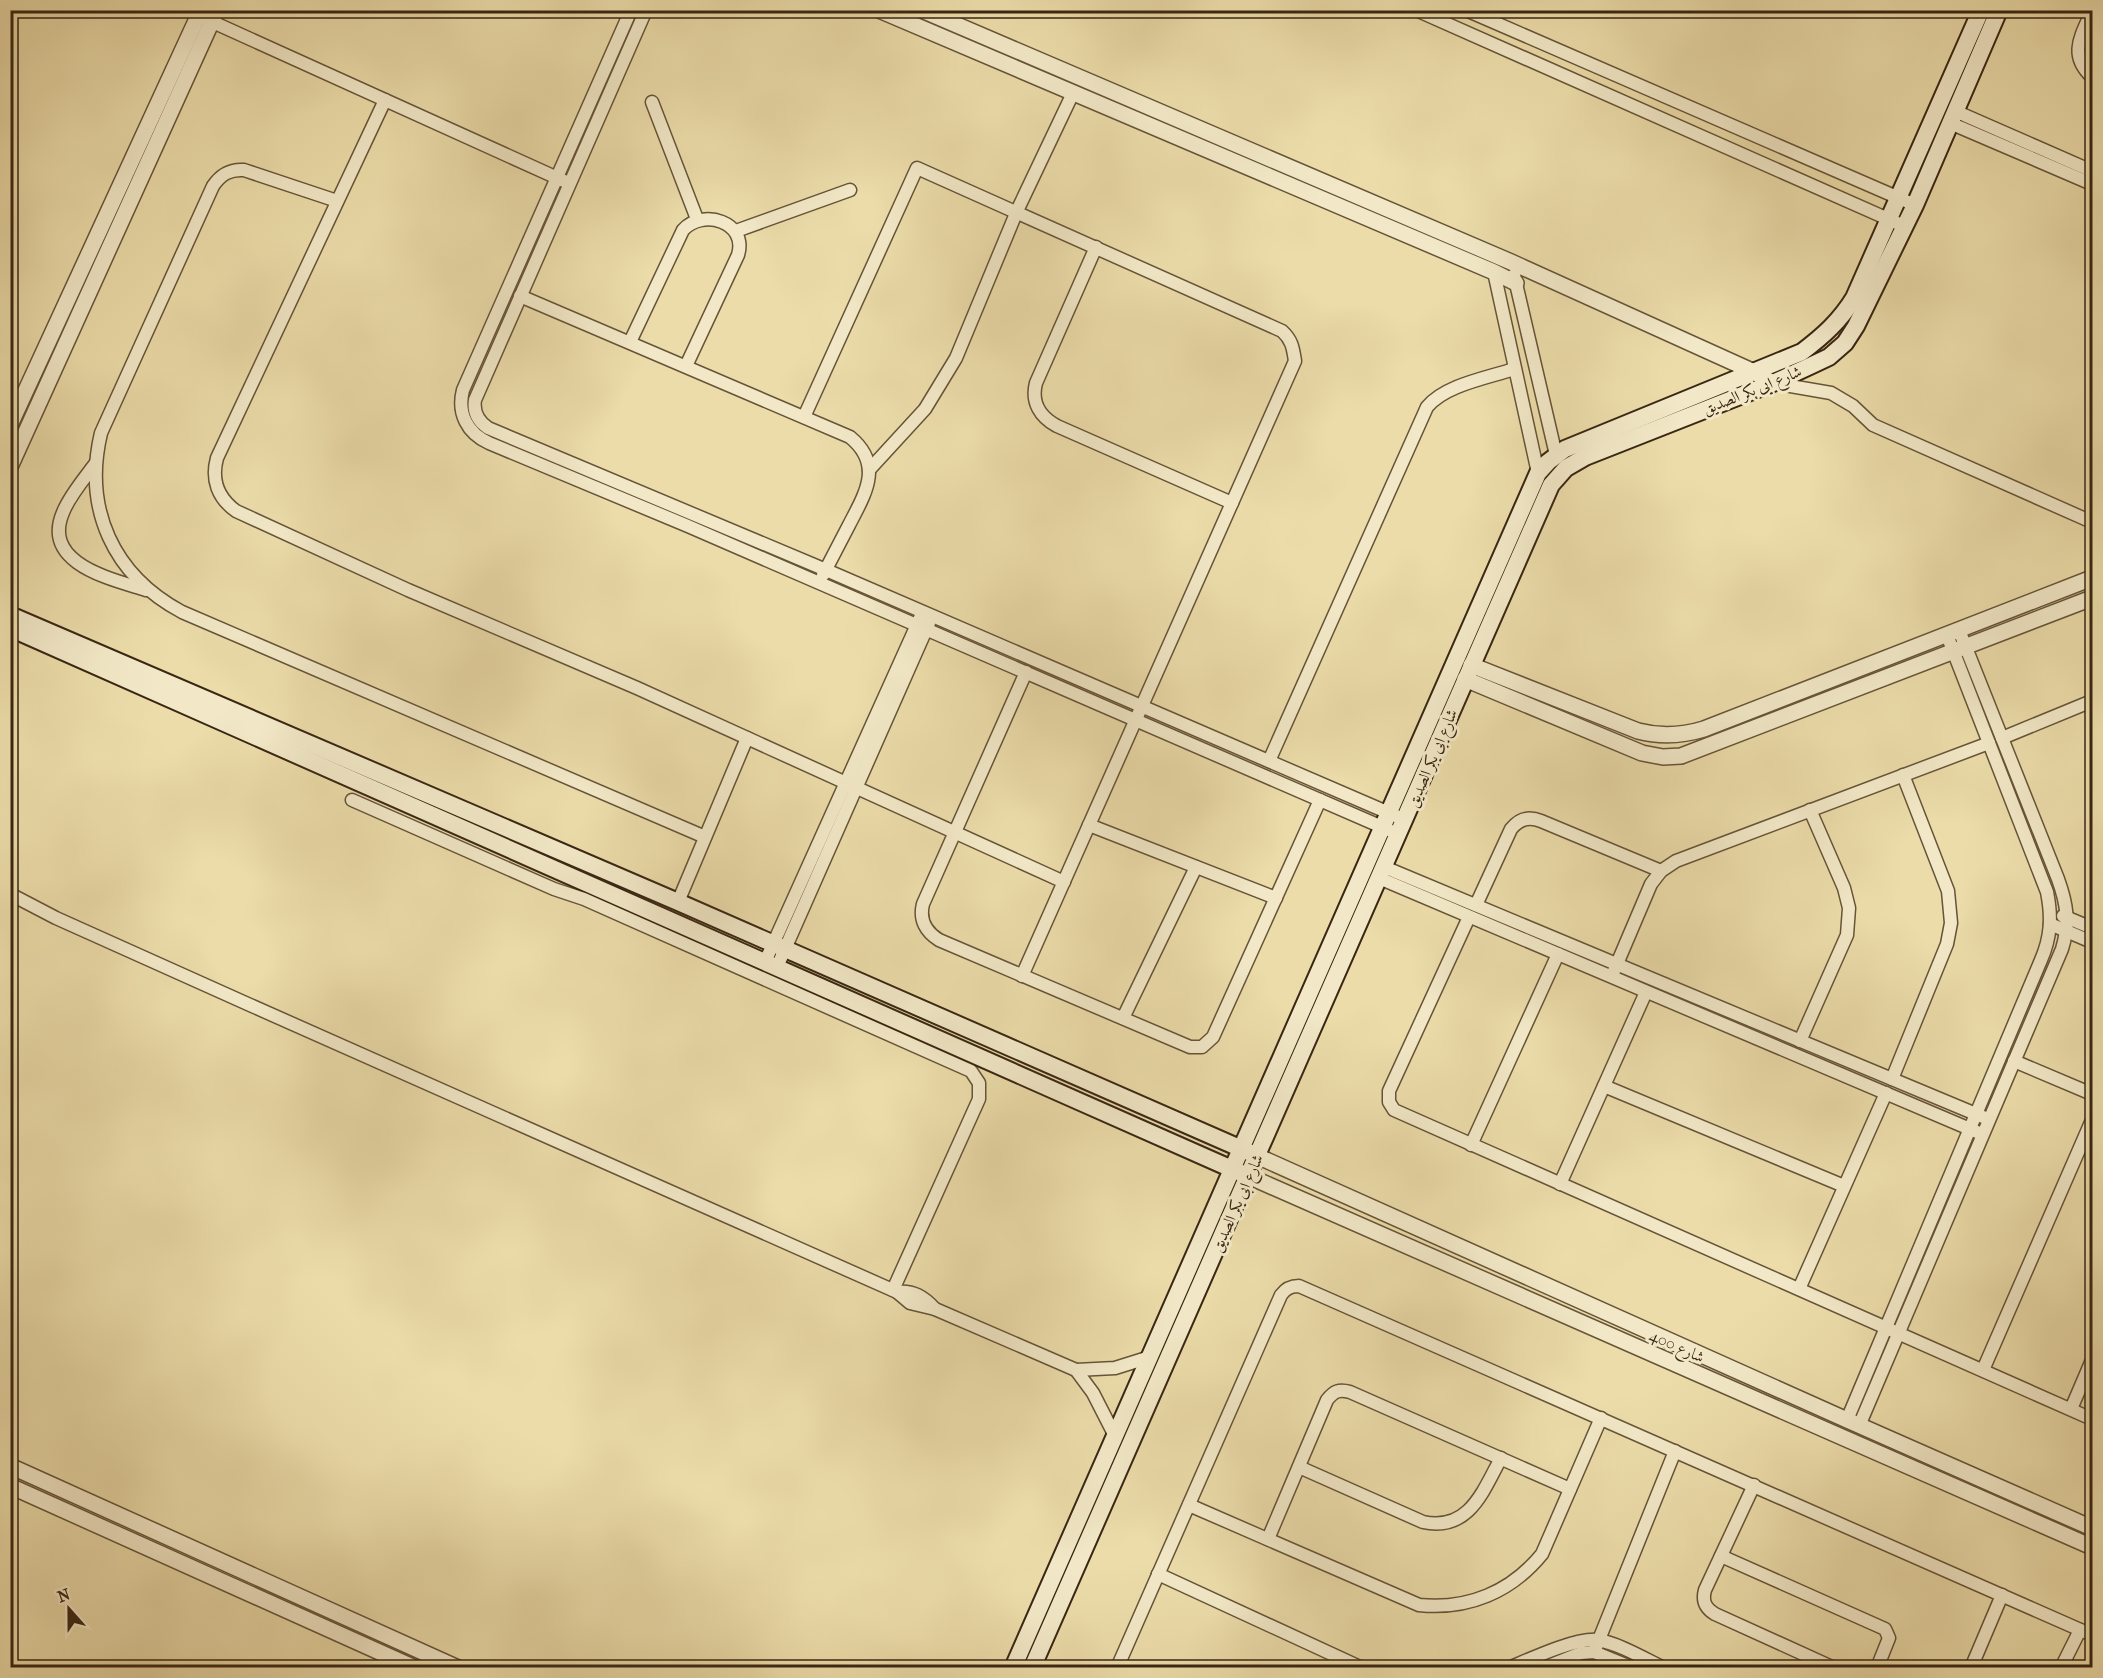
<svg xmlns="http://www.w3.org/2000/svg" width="2103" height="1678" font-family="'IM FELL French Canon',Amiri,serif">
  <rect width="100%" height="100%" fill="#ebdca9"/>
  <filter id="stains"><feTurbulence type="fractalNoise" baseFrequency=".00333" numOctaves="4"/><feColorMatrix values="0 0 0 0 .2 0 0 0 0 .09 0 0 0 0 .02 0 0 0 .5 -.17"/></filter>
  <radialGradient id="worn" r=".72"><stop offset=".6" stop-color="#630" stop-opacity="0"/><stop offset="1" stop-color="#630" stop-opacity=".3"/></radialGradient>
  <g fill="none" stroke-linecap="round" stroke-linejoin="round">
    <!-- minor casing -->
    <g stroke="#665438" stroke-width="15">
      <g id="minor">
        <path d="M631 10 463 390C457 413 467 433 489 443L688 526 1389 830"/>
        <path d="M646 10 475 400C473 412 478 421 488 428L826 570 1396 816"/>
        <path d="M1416 10 1904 226"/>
        <path d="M1466 10 1915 205"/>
        <path d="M2092 11C2081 36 2068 55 2092 77"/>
        <path d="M206 19 564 181"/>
        <path d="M385 100 217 458C211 480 218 498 236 511L408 590 637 688 1064 882"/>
        <path d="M652 102 697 219"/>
        <path d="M1955 111 2092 171"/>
        <path d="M1950 123 2092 184"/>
        <path d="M337 201 244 170C230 169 221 174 213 186L101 433C83 509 113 575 182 612L705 837"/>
        <path d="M736 231 850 190"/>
        <path d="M1096 247 1036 383C1031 402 1040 417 1057 426L1232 503"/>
        <path d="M1494 272 1538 473"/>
        <path d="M1514 275 1556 455"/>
        <path d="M520 296 850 437C884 465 865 494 849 525 840 542 832 558 823 575"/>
        <path d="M630 342 683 230C703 208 748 222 738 255L686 366"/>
        <path d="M1773 383 1831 393 1853 406 1873 425 2092 522"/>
        <path d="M804 417 917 168 1282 331C1292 340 1293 348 1295 361L1022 976"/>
        <path d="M95 464C84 479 71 494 64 510 39 564 112 579 146 590"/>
        <path d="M869 470 925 409 956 358 1017 211 1073 93"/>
        <path d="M1026 672 923 904C919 920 926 932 939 940L1190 1047H1202L1213 1037 1320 800"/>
        <path d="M2002 738 2092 701"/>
        <path d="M1269 761 1427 407C1445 385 1487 378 1514 369"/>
        <path d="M352 800 554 889 584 899 971 1071 979 1083V1099L893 1290"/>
        <path d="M1089 825 1276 898"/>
        <path d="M1384 867 1983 1117"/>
        <path d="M1379 878 1977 1132"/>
        <path d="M10 894 56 918 250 1005 897 1292 910 1303 935 1309 1076 1370 1115 1368 1150 1357"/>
        <path d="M678 902 747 738"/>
        <path d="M1476 905 1511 829C1519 819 1529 816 1541 821L1661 871"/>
        <path d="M2063 916 2092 928"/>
        <path d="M1469 917 1389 1091V1102L1394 1110 2092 1419"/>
        <path d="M2050 924 2092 942"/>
        <path d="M765 962 920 618"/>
        <path d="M777 967 929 623"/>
        <path d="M1614 971 1651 884 1661 871 1676 861 1989 743"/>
        <path d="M1123 1018 1196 867"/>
        <path d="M1800 1041 1847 935 1849 908 1844 888 1810 810"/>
        <path d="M2014 1061 2092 1094"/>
        <path d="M1892 1079 1947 944 1951 923 1948 891 1903 775"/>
        <path d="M1604 1086 1844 1186"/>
        <path d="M1471 1145 1558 954"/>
        <path d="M1560 1184 1646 992"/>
        <path d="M1799 1289 1886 1093"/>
        <path d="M897 1292C913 1290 924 1297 935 1309"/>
        <path d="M1076 1370 1093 1393 1115 1436"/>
        <path d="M1983 1370 2092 1120"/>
        <path d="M2071 1409 2092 1360"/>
        <path d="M1847 1420 2041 960C2051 937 2052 917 2047 892L1947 635"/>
        <path d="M1859 1426 2062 949C2070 923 2067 904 2058 879L1959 630"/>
        <path d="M1299 1467 1423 1522C1469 1532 1483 1491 1501 1458"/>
        <path d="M1754 1485 1705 1590C1702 1601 1705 1608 1715 1614L1834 1668"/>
        <path d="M1189 1505 1419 1605C1468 1610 1511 1592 1542 1554L1601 1418"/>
        <path d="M1268 1539 1327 1400C1334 1391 1339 1389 1350 1392L1570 1489"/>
        <path d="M1721 1556 1885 1629 1889 1638 1877 1668"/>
        <path d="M1158 1574 1362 1668"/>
        <path d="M1594 1652 1675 1451"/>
        <path d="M1117 1668 1281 1295C1286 1288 1291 1286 1299 1286L2092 1635"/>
        <path d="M1509 1668C1530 1659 1577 1637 1598 1640 1620 1644 1643 1658 1664 1668"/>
        <path d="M1543 1668 1581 1653 1594 1652 1633 1668"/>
        <path d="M1971 1668 2002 1595"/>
        <path d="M2061 1668 2080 1630"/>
      </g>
    </g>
    <!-- tertiary casing -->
    <g stroke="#665438" stroke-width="18">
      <g id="tertiary">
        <path d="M879 10 1494 272 1516 283"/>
        <path d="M922 10 1511 262 1752 371 1773 383"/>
        <path d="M10 425 201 10"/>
        <path d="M10 467 217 10"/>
        <path d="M1471 665 1638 731C1661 737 1681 736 1704 729L2092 578"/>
        <path d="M1465 679 1642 753 1663 757 1681 756 2092 598"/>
        <path d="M1257 1156 1847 1420 2092 1528"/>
        <path d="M1248 1176 2092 1547"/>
        <path d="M10 1466 458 1668"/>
        <path d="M10 1486 415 1668"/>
      </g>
    </g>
    <!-- secondary casing -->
    <g stroke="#392613" stroke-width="20">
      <g id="secondary">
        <path d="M10 615 678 902 1251 1153"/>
        <path d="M10 628 1241 1173"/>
        <path d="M1013 1668 1538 473 1548 462 1565 449 1802 352C1823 336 1840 321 1854 298L1981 10"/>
        <path d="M1032 1668 1551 485 1566 468 1585 457 1773 383 1810 366 1829 357 1845 343 1856 326 1915 205 1999 10"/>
      </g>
    </g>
    <!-- minor -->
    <use href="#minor" stroke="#f2e8c7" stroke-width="12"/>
    <!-- tertiary -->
    <use href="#tertiary" stroke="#f2e8c7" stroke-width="15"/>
    <!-- secondary -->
    <use href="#secondary" stroke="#f2e8c7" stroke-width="16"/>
  </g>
  <g text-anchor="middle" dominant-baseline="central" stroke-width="6" stroke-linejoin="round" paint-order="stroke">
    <!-- street labels -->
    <g font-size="16" fill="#392613" stroke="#f2e8c7">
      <text transform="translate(1752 390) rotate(-22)">شارع ابى بكر الصديق</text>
      <text transform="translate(1432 758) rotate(-67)">شارع ابى بكر الصديق</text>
      <text transform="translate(1237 1203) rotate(-66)">شارع ابى بكر الصديق</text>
      <text transform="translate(1677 1346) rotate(24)">شارع 400</text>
    </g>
  </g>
  <!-- margin -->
  <rect width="2103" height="1678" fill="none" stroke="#ebdca9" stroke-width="36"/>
  <rect x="12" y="12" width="2079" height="1654" fill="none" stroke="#392613" stroke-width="3"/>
  <rect x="18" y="18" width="2067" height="1642" fill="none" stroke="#392613" stroke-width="1.5"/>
  <!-- north arrow -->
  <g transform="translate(69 1609) rotate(339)" stroke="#f2e8c7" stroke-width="4.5" paint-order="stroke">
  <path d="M0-4.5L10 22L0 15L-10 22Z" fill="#392613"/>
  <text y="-9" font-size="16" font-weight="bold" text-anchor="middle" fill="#392613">N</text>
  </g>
  <rect width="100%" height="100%" filter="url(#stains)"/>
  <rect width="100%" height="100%" fill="url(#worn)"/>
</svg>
